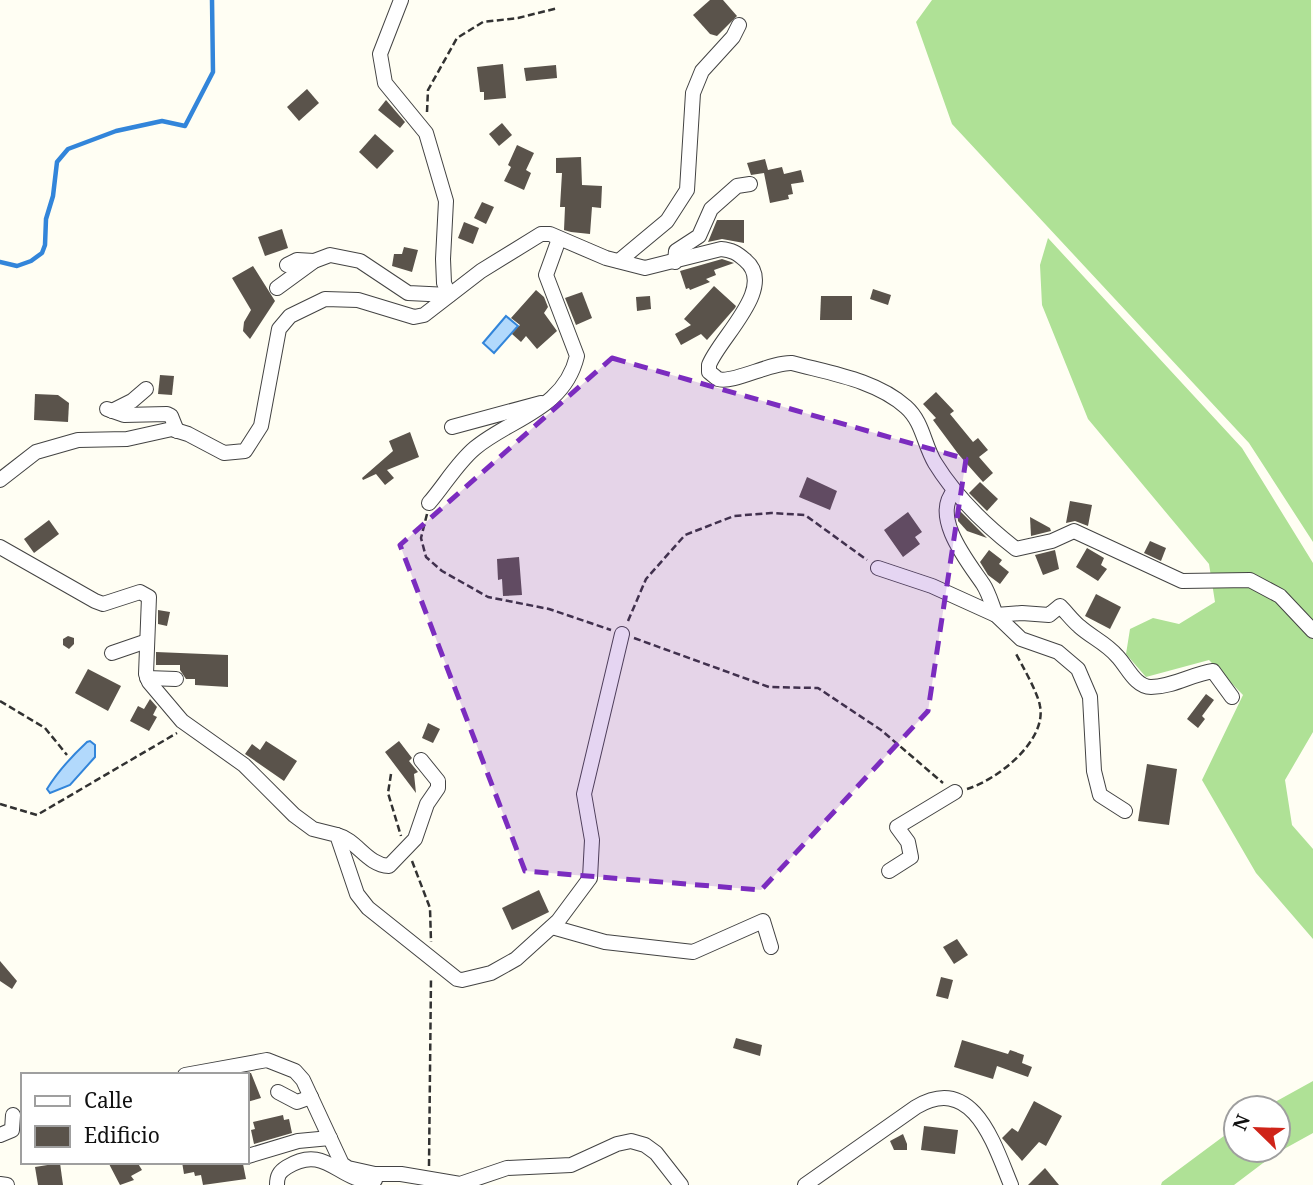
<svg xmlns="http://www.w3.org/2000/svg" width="1313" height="1185" font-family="'Noto Serif',serif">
  <rect width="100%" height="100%" fill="#fffef3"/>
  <!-- forest -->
  <g fill="#afe196">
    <path d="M932 0H1311L1313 542 1249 443 952 124 916 22Z"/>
    <path d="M1048 238 1242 448 1313 563V732L1285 780 1292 825 1313 849V939L1256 873 1202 780 1243 695 1209 660 1146 677 1126 654 1130 629 1153 618 1179 624 1215 602 1209 564 1088 419 1042 305 1040 265Z"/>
    <path d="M1313 1081V1133L1275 1154 1234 1185H1161L1162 1182 1236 1127V1150H1278V1108H1264Z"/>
  </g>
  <!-- water -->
  <g fill="#b2d9fc" stroke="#3285da" stroke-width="2">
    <path d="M506 316 518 326 494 353 483 343Z"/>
    <path d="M90 741 95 745V757L70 785 50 793 47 789C58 771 72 756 87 742Z"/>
  </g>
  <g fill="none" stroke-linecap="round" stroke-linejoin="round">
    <!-- stream -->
    <path stroke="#3285da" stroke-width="4.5" d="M0 262 17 266 31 261 42 253 45 245 46 219 53 196 57 162 68 149 116 131 162 121 185 126 213 72 212 0"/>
  </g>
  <!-- building -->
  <g fill="#5a534b">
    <path d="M710 0H723L737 16 717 36 710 34 693 15Z"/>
    <path d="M503 64 506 98 484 100V92H480L477 67Z"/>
    <path d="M556 65 557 78 526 81 524 68Z"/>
    <path d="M307 89 319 103 299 121 287 107Z"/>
    <path d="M386 100 405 122 400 128 378 110Z"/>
    <path d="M502 123 512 135 499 146 489 134Z"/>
    <path d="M375 134 394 151 377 169 359 152Z"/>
    <path d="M517 145 534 153 526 170 531 173 524 190 504 181 511 167 508 165Z"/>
    <path d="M581 157 582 185 602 186 601 208 592 207 590 234 571 232 564 230 565 207H560L562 173H556V158Z"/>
    <path d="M765 159 768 170 782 167 784 174 801 170 804 182 791 184 793 194 788 195 789 199 770 203 764 173 751 175 747 163Z"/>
    <path d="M482 202 494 207 486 224 474 218Z"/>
    <path d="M717 220H744V243L722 239 708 242Z"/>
    <path d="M464 222 479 228 473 244 458 238Z"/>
    <path d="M282 229 288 248 265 256 258 237Z"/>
    <path d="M404 247 418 250 412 272 392 266 394 254H402Z"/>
    <path d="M722 259 734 263 714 270 716 275 706 279 710 282 690 290 689 288 686 289 680 271Z"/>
    <path d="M253 266 275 301 250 339 243 331 244 322 251 310 232 278Z"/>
    <path d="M714 286 736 306 735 308 707 340 701 334 681 345 675 334 691 325 684 319Z"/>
    <path d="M873 289 891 295 888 305 870 299Z"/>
    <path d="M536 290 544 297 548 307 544 313 557 331 537 349 526 336 521 342 512 334 520 325 511 318Z"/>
    <path d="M582 292 592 318 576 325 565 298Z"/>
    <path d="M650 296 651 309 637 311 636 297Z"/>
    <path d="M821 296H852V320H820Z"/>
    <path d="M160 375 174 376 172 395 158 394Z"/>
    <path d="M936 392 954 411 950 414 973 442 978 438 988 450 979 457 993 473 983 482 959 455 933 420 936 418 923 404Z"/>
    <path d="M35 394 58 395 69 403 68 422 34 420Z"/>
    <path d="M410 432 419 457 387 470 394 478 385 485 376 474 363 480 362 478 393 451 389 441Z"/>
    <path d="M807 477 837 491 830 510 799 497Z"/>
    <path d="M980 482 998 499 987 511 969 493Z"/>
    <path d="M1070 501 1092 505 1088 526 1075 521 1066 523Z"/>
    <path d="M957 508 987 538 967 531 958 521Z"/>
    <path d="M908 512 922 532 915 537 920 544 903 557 884 530Z"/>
    <path d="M1030 517 1050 528 1051 531 1031 536Z"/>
    <path d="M49 520 59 534 34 553 24 539Z"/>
    <path d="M1150 541 1166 548 1161 561 1144 553Z"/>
    <path d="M1087 548 1104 558 1101 565 1107 569 1098 581 1076 567Z"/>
    <path d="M989 550 1002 560 999 564 1009 572 1000 584 988 575 980 562Z"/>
    <path d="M1055 550 1059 569 1043 575 1035 555Z"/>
    <path d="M519 557 522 595 503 596 502 579 498 580 497 559Z"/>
    <path d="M1096 594 1121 607 1110 629 1085 616Z"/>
    <path d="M158 610 170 612 167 626 158 624Z"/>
    <path d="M68 636 74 638V644L69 649 63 645V639Z"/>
    <path d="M156 652 228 655V687L195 685V679H186L180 670V665H156Z"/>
    <path d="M88 669 121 686 108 711 75 693Z"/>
    <path d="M1206 694 1214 700 1202 716 1205 719 1198 728 1187 719Z"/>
    <path d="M150 699 157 707 153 715 157 717 149 731 130 721 138 706 144 709Z"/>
    <path d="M428 723 440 729 433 743 422 738Z"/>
    <path d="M266 741 297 761 284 781 245 754 252 744 260 750Z"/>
    <path d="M399 741 412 758 409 761 418 772 414 774 416 793 385 752Z"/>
    <path d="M1147 764 1177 769 1169 825 1138 821Z"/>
    <path d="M539 890 549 912 512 930 502 908Z"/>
    <path d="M957 939 968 955 954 964 943 947Z"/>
    <path d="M0 961 17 981 12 989 0 981Z"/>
    <path d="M941 977 953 980 948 999 936 996Z"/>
    <path d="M736 1038 762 1045 760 1056 733 1048Z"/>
    <path d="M962 1040 1008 1054 1010 1050 1024 1055 1022 1063 1032 1067 1028 1077 997 1066 993 1079 954 1067Z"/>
    <path d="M247 1073H251L261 1098 247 1102Z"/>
    <path d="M1034 1101 1062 1116 1046 1146 1039 1142 1022 1161 1002 1138 1012 1128 1018 1132Z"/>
    <path d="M283 1115 284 1120 289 1119 292 1133 254 1144 251 1130 255 1129 253 1122Z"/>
    <path d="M924 1126 958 1130 955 1154 921 1150Z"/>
    <path d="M903 1134 907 1144V1150H894L890 1141Z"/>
    <path d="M108 1162H137L142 1170 131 1176 134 1180 120 1185Z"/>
    <path d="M182 1162H241L243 1164 246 1179 203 1185 201 1175 195 1176 194 1172 184 1174Z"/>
    <path d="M60 1163 63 1185H38L35 1167Z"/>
    <path d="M1045 1168 1059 1185H1028Z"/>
  </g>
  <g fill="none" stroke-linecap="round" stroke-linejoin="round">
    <!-- minor casing -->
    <g stroke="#434343" stroke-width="16">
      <g id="minor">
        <path d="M401 0 380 54 385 83 426 133 446 201 443 259 444 283 449 295"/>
        <path d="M619 261 667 221 687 190 693 93 702 71 733 37 739 25"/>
        <path d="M675 262 676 251 699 236 711 209 737 186 750 184"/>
        <path d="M287 265 297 260 314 261"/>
        <path d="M277 288 314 261 330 255 360 261 408 293 449 295"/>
        <path d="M107 409 124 415 167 414 171 416 177 431"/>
        <path d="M112 411 132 401 146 389"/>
        <path d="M452 427 541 403"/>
        <path d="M0 480 36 452 78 440 127 439 172 429 188 434 224 453 245 451 261 426 279 329 290 316 325 299 358 300 414 317 424 315 481 271 541 234H550L606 258 645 268 721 249C732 250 737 253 745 260 778 287 719 338 709 365V372C712 374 715 377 718 379 733 384 771 362 792 363 829 373 876 380 906 407 923 422 924 445 935 463 956 497 985 525 1016 549L1052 541 1074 531 1182 581 1250 580 1280 596 1313 631"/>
        <path d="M954 491C931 517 968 562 983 584 989 593 992 605 996 615"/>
        <path d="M429 503C444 486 457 463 475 448 511 418 564 410 577 356L546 275 559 239"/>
        <path d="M0 547 95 601 103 604 140 592 149 597 146 674 149 682 182 721 244 765 294 815 313 829 337 835 357 894 368 908 457 979 462 980 491 973 516 959 558 921 590 878 592 840 584 794 622 634"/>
        <path d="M878 568 932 586 996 615 1021 639 1058 652 1078 669 1090 697 1094 771 1100 795 1125 811"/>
        <path d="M996 615 1022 613 1049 615 1060 606C1067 613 1072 620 1079 626 1091 637 1106 643 1117 656 1127 666 1135 687 1151 687 1173 687 1192 674 1213 671L1232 697"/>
        <path d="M112 653 147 641"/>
        <path d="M147 678 176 679"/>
        <path d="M337 835C357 840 367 865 389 866L415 839 427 804 438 788V781L421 760"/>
        <path d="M889 871 911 857 908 842 897 827 955 792"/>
        <path d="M552 927 605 942 693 952 763 921 771 947"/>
        <path d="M185 1075 267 1060 295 1071 303 1080 342 1164 348 1168 375 1174H401L460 1184 507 1168 571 1165 617 1144 631 1141 645 1145 656 1153 681 1185"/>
        <path d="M278 1092 297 1102 311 1097"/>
        <path d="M0 1135 12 1130 13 1115"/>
        <path d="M248 1156 298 1141 330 1138"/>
        <path d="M0 1184 7 1185"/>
        <path d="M277 1185C277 1176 279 1172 287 1167 327 1142 340 1185 375 1180V1174"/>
        <path d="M805 1185 916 1107C973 1073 994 1144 1011 1185"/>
      </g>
    </g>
    <!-- path -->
    <g stroke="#323232" stroke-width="2.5" stroke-dasharray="7 3.5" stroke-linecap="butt">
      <path d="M427 112 428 90 457 38 483 22 518 18 558 8"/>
      <path d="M427 514 421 538 426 557 442 571 488 597 549 609 611 630"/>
      <path d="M628 621 646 579 685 535 734 516 771 513 805 515 867 560"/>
      <path d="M634 638 769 687 818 688 881 730 943 783"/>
      <path d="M0 701 45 728 67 755"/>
      <path d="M391 774 388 793 401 836"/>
      <path d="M967 789C997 780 1047 741 1040 706 1038 693 1022 665 1015 652"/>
      <path d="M0 804 37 815 177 733"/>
      <path d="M412 861 430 908 431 942"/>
      <path d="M429 1166 431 977"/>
    </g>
    <!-- minor -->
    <use href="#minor" stroke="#fff" stroke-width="14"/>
  </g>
  <!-- marked area -->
  <path fill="#7b2cbf" fill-opacity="0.2" stroke="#7b2cbf" stroke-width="5" stroke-dasharray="14 9" stroke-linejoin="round" d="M612 358 966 459 928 711 761 890 525 871 400 545Z"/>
  <!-- legend -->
  <rect x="21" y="1073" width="228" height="91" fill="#ffffff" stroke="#9f9f9f" stroke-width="2"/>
  <rect x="35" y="1096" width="35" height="10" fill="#ffffff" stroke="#9f9f9f" stroke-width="2"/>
  <text x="84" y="1108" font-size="21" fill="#101010">Calle</text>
  <rect x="35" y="1126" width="35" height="21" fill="#5a534b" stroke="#9f9f9f" stroke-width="2"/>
  <text x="84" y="1143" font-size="21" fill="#101010">Edificio</text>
  <!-- north arrow -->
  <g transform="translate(1257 1129) rotate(293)"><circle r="33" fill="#ffffff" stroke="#9f9f9f" stroke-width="2"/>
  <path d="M0-5L12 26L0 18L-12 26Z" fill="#cf2419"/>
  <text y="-10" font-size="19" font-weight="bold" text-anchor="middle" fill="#101010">N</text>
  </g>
</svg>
